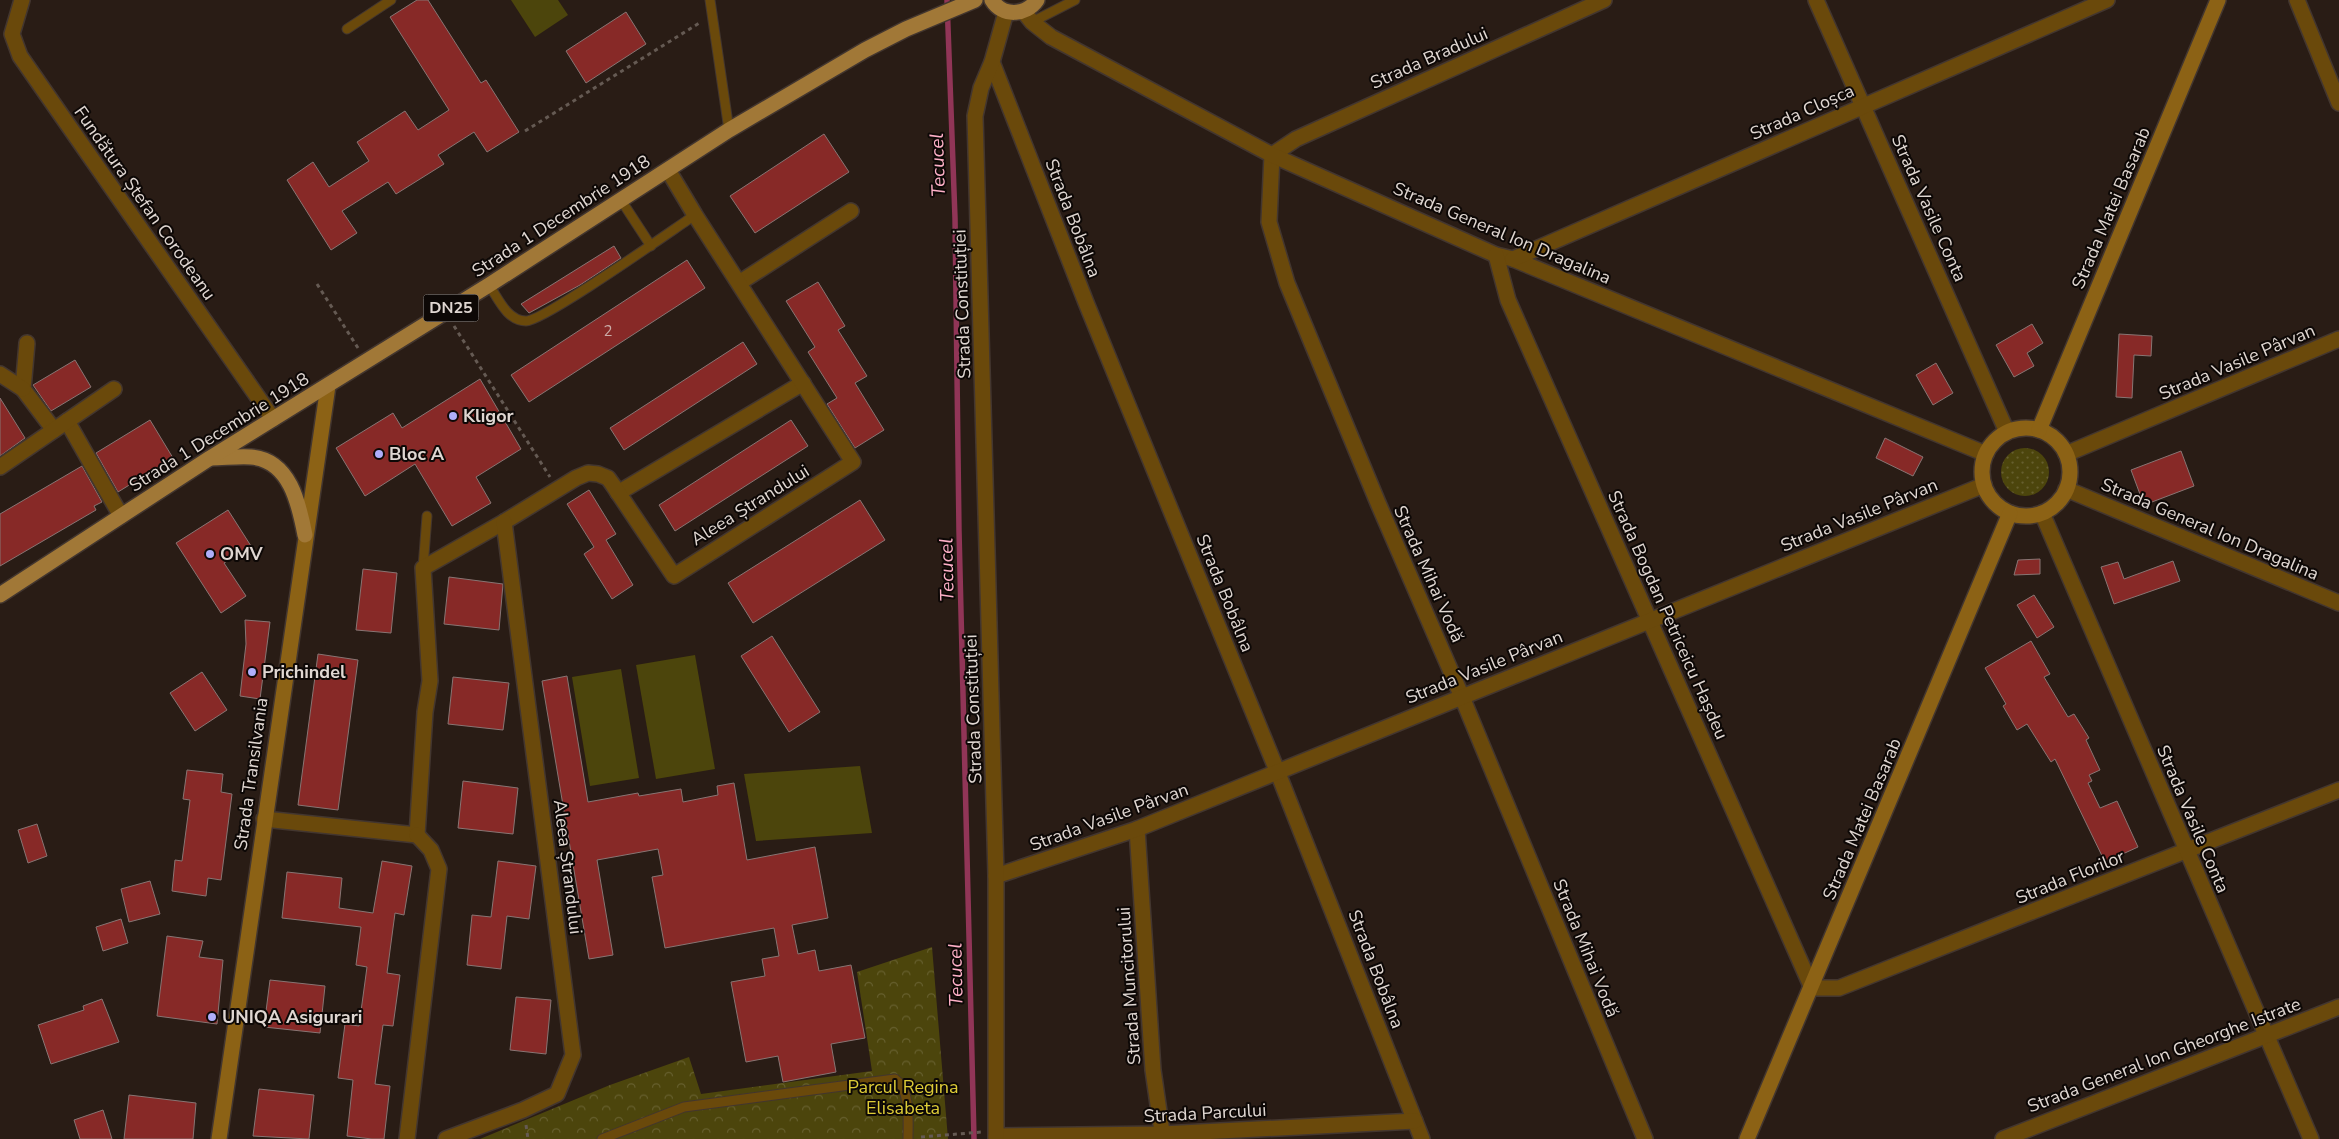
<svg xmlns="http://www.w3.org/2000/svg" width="2339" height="1139" font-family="'Nunito Sans',sans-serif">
  <defs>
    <pattern id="grass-dots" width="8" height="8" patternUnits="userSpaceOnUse" patternTransform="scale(1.25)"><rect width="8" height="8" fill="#4c450c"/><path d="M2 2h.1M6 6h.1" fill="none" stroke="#665f2e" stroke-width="1.8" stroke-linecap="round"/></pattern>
    <pattern id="forest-crowns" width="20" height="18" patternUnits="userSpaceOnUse" patternTransform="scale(1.25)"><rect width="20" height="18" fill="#4c450c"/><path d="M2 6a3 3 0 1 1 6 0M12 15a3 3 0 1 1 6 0" fill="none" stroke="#665f2e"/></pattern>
  </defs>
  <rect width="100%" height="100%" fill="#291c15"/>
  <!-- grass -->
  <circle fill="url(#grass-dots)" cx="2025" cy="472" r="24"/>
  <!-- forest -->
  <path fill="url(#forest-crowns)" d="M932 947 948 1139H480L610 1085 689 1057 701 1094 872 1071 857 972Z"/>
  <!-- pitch -->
  <g fill="#4c450c">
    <path d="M511 0H558L568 15 535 37Z"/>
    <path d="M695 655 715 769 656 779 636 665Z"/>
    <path d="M621 669 639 778 590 786 572 677Z"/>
    <path d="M860 766 872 833 756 841 744 774Z"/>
  </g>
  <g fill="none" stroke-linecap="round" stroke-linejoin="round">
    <!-- stream -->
    <path stroke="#913557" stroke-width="5.5" d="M947 0 955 218 959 531 974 1139"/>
  </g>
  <!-- building -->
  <g fill="#872927" stroke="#887573">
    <path d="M417 0H428L481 83 486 80 519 132 487 152 474 132 438 155 444 164 396 194 388 182 342 211 357 233 331 250 287 180 313 162 329 187 369 161 357 142 405 111 418 130 449 110 390 17Z"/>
    <path d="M626 12 646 44 586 83 566 51Z"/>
    <path d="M824 134 849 172 755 233 730 196Z"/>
    <path d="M614 246 621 258 580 285 529 313 521 304Z"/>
    <path d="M687 260 705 288 529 402 511 375Z"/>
    <path d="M818 282 845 326 838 330 867 376 855 383 884 430 855 448 827 404 837 398 808 352 815 347 786 301Z"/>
    <path d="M2032 324 2043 343 2027 353 2034 366 2014 377 1996 345Z"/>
    <path d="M2119 334 2152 336 2151 356 2134 355 2132 398 2116 397Z"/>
    <path d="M743 342 757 364 624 450 610 428Z"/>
    <path d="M75 360 91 387 51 411 33 385Z"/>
    <path d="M1936 363 1953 393 1933 405 1916 375Z"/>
    <path d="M480 379 521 449 476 477 491 503 452 526 415 464 365 496 336 448 393 413 402 428Z"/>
    <path d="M0 398 25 438 0 456Z"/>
    <path d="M150 420 173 458 118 492 96 453Z"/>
    <path d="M791 420 808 446 675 531 659 505Z"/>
    <path d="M1885 438 1923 457 1913 476 1876 458Z"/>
    <path d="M2181 451 2194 486 2144 505 2131 470Z"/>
    <path d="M82 466 102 502 94 506 96 510 0 566V514Z"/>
    <path d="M589 490 616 534 606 540 633 585 612 599 584 554 594 547 567 504Z"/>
    <path d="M860 500 885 540 753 623 728 583Z"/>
    <path d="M228 510 251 546 224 563 246 596 221 613 176 543Z"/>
    <path d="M2040 559V574L2014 575 2018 560Z"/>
    <path d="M2173 561 2180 581 2114 604 2101 567 2118 562 2124 579Z"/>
    <path d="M363 569 397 573 391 633 356 630Z"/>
    <path d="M449 577 503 584 499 630 444 624Z"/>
    <path d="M2034 595 2054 627 2037 638 2017 605Z"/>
    <path d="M245 620 270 622 260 699 240 696 246 644Z"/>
    <path d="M772 636 820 712 789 732 741 656Z"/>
    <path d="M2031 641 2050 674 2044 677 2068 717 2074 714 2089 738 2086 740 2100 770 2089 775 2092 781 2088 783 2100 808 2117 801 2138 847 2105 862 2055 759 2051 762 2027 724 2017 730 2003 706 2006 704 1985 668Z"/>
    <path d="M318 654 358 660 338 810 298 805Z"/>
    <path d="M202 672 227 710 195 731 170 693Z"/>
    <path d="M567 676 588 802 638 793 639 796 681 789 683 802 718 795 717 786 734 783 747 860 815 847 828 918 792 925 798 954 815 950 819 971 851 965 865 1038 831 1044 836 1072 783 1082 778 1056 746 1062 731 982 765 976 762 959 779 956 774 928 665 948 652 877 663 875 658 849 597 860 613 955 589 959 542 681Z"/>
    <path d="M453 677 509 683 503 730 448 724Z"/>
    <path d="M187 770 223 774 221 792 232 794 221 880 208 878 206 896 172 891 175 860 182 861 190 800 183 799Z"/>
    <path d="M463 781 518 788 513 834 458 828Z"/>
    <path d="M37 824 47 856 28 863 18 830Z"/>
    <path d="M382 861 412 866 404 915 395 913 387 973 400 975 393 1026 383 1025 375 1084 390 1086 384 1139H372L347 1136 353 1080 338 1078 345 1024 359 1026 367 967 356 965 361 927 282 918 287 872 342 878 339 908 373 913Z"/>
    <path d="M498 861 536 866 529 919 507 916 501 969 467 965 472 915 491 917Z"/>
    <path d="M150 881 160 914 129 922 121 889Z"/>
    <path d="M121 919 128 943 103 951 96 927Z"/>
    <path d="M167 936 203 941 199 957 223 960 217 1024 157 1016Z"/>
    <path d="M270 980 325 986 320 1033 264 1027Z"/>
    <path d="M516 997 551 1000 546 1054 510 1050Z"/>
    <path d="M102 999 119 1042 51 1064 38 1025 84 1010 83 1006Z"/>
    <path d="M259 1089 314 1095 309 1139 253 1136Z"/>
    <path d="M129 1095 196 1103 193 1139H124Z"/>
    <path d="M103 1110 112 1139H80L74 1120Z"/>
  </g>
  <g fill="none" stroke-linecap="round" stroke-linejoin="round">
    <!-- lane casing -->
    <g stroke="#43362f" stroke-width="11">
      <g id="lane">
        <path d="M710 0 729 130"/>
        <path d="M1032 22 1075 0"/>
        <path d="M347 29 391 0"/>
        <path d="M621 200 651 246"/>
        <path d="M489 285C498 298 507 321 526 321 544 321 671 231 695 215"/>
        <path d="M423 568 427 516"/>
        <path d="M602 1139 684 1107 895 1079C911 1090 908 1121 908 1139"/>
      </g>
    </g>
    <!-- street casing -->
    <g stroke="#43362f" stroke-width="18">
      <g id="street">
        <path d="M22 0 12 34 20 56 273 419"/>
        <path d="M1604 0 1296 139 1272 155 1269 222 1287 283 1378 503 1462 697 1645 1139"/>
        <path d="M1816 0 2007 432"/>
        <path d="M2297 0 2339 103"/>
        <path d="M1024 12 1032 22 1051 37 1272 155 1496 255 1513 259 1986 454"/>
        <path d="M992 62 1087 305 1278 773 1422 1139"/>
        <path d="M1496 255 1508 300 1812 988H1839L2339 790"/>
        <path d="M1513 259 2107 0"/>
        <path d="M739 283 851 211"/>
        <path d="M27 343 23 389 54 430"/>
        <path d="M0 374 23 389"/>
        <path d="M67 421 121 516"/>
        <path d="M2066 454 2339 339"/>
        <path d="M0 467 114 389"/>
        <path d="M2066 489 2339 603"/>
        <path d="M618 493 803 383"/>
        <path d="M2042 513 2311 1139"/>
        <path d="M264 819 417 835"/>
        <path d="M1137 829 1153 1070 1163 1139"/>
        <path d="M417 835 425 712 430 681 423 568 504 522 576 478 588 473 598 474 608 478 613 485 674 576 853 462 695 215 668 170"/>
        <path d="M996 876 1137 829 1984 485"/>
        <path d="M996 1136 1162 1134 1415 1121"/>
        <path d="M407 1139 439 869 431 850 417 835"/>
        <path d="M446 1139 523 1110 557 1094 573 1055 504 522"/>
        <path d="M996 1139V876L975 116 981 88 992 62 1006 12"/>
        <path d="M2003 1139 2339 1007"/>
      </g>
    </g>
    <!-- secondary casing -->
    <g stroke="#43362f" stroke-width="18">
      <g id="secondary">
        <circle cx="2026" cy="472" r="44"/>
        <path d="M2039 430 2218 0"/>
        <path d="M219 1139 328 386"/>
        <path d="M1747 1139 2010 513"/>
      </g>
    </g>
    <!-- primary casing -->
    <g stroke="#43362f" stroke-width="18">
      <g id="primary">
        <path d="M992 0C1002 17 1026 16 1037 0"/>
        <path d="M211 458C224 458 238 456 251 457 290 460 299 504 305 535"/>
        <path d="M0 595 210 458 489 285 729 130 865 50 906 29 975 0"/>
      </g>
    </g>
    <!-- path -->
    <g stroke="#655a53" stroke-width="3" stroke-dasharray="4 4" stroke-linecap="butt">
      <path d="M525 131 701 22"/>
      <path d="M317 284 358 348"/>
      <path d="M454 326 550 477"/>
      <path d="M526 1125 528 1139"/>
      <path d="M921 1137 982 1132"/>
    </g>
    <!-- lane -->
    <use href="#lane" stroke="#6a490b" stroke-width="9"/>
    <!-- street -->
    <use href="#street" stroke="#6a490b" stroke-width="15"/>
    <!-- secondary -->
    <use href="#secondary" stroke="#8c6215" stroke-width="15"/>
    <!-- primary -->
    <use href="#primary" stroke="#a17837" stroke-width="15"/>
  </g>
  <!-- markers -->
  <g fill="#afaefa" stroke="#0d0806" stroke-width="2">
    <circle cx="453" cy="416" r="5"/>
    <circle cx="379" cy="454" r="5"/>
    <circle cx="210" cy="554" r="5"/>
    <circle cx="252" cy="672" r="5"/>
    <circle cx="212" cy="1017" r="5"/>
  </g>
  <g text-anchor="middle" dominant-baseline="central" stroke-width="4" stroke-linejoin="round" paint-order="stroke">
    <!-- number labels -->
    <g font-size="15" fill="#caaca7">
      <text x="608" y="331">2</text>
    </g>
    <!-- shield labels -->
    <rect fill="#0d0806" stroke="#a19995" stroke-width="1" x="423.5" y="294.5" width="55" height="27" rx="4"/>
    <g font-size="16" font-weight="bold" fill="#e0d7d2">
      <text x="451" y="308">DN25</text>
    </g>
    <!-- street labels -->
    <g font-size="18" fill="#e0d7d2" stroke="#0d0806">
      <text transform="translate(1429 58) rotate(-24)">Strada Bradului</text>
      <text transform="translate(1802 112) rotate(-24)">Strada Cloșca</text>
      <text transform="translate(145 203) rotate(55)">Fundătura Ștefan Corodeanu</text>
      <text transform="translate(1929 208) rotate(66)">Strada Vasile Conta</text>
      <text transform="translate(2111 208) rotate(-67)">Strada Matei Basarab</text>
      <text transform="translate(561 216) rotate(-33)">Strada 1 Decembrie 1918</text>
      <text transform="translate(1073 218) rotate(69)">Strada Bobâlna</text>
      <text transform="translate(1502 233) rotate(23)">Strada General Ion Dragalina</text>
      <text transform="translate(962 304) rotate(-92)">Strada Constituției</text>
      <text transform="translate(2237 362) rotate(-23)">Strada Vasile Pârvan</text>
      <text transform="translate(219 432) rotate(-32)">Strada 1 Decembrie 1918</text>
      <text transform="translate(750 505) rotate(-32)">Aleea Ștrandului</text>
      <text transform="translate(1859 515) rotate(-22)">Strada Vasile Pârvan</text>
      <text transform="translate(2210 529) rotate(23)">Strada General Ion Dragalina</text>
      <text transform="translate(1429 574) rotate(66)">Strada Mihai Vodă</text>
      <text transform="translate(1225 593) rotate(68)">Strada Bobâlna</text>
      <text transform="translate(1668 615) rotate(66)">Strada Bogdan Petriceicu Hașdeu</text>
      <text transform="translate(1484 667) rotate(-22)">Strada Vasile Pârvan</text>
      <text transform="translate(973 709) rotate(-92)">Strada Constituției</text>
      <text transform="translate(251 774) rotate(-82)">Strada Transilvania</text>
      <text transform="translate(1109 817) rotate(-20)">Strada Vasile Pârvan</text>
      <text transform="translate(1862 819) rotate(-67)">Strada Matei Basarab</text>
      <text transform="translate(2193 819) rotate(67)">Strada Vasile Conta</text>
      <text transform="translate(568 867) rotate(83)">Aleea Ștrandului</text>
      <text transform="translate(2070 877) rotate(-22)">Strada Florilor</text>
      <text transform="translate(1586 948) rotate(68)">Strada Mihai Vodă</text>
      <text transform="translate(1376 969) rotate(69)">Strada Bobâlna</text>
      <text transform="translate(1129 986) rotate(-94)">Strada Muncitorului</text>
      <text transform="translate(2164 1055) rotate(-21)">Strada General Ion Gheorghe Istrate</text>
      <text transform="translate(1205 1113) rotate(-3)">Strada Parcului</text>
    </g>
    <!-- poi labels -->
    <g font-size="18" font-weight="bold" fill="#e0d7d2" stroke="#0d0806" text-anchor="start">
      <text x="463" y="416">Kligor</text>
      <text x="389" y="454">Bloc A</text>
      <text x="220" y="554">OMV</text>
      <text x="262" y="672">Prichindel</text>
      <text x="222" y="1017">UNIQA Asigurari</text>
    </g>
    <!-- park labels -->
    <g font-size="18" fill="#decc37" stroke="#0d0806">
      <text x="903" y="1087">Parcul Regina<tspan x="903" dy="21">Elisabeta</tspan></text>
    </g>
    <!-- water labels -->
    <g font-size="19" font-style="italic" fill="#feb0c7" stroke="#0d0806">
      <text transform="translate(938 165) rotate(-92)">Tecucel</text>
      <text transform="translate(947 570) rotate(-91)">Tecucel</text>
      <text transform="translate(956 975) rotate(-91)">Tecucel</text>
    </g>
  </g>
</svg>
